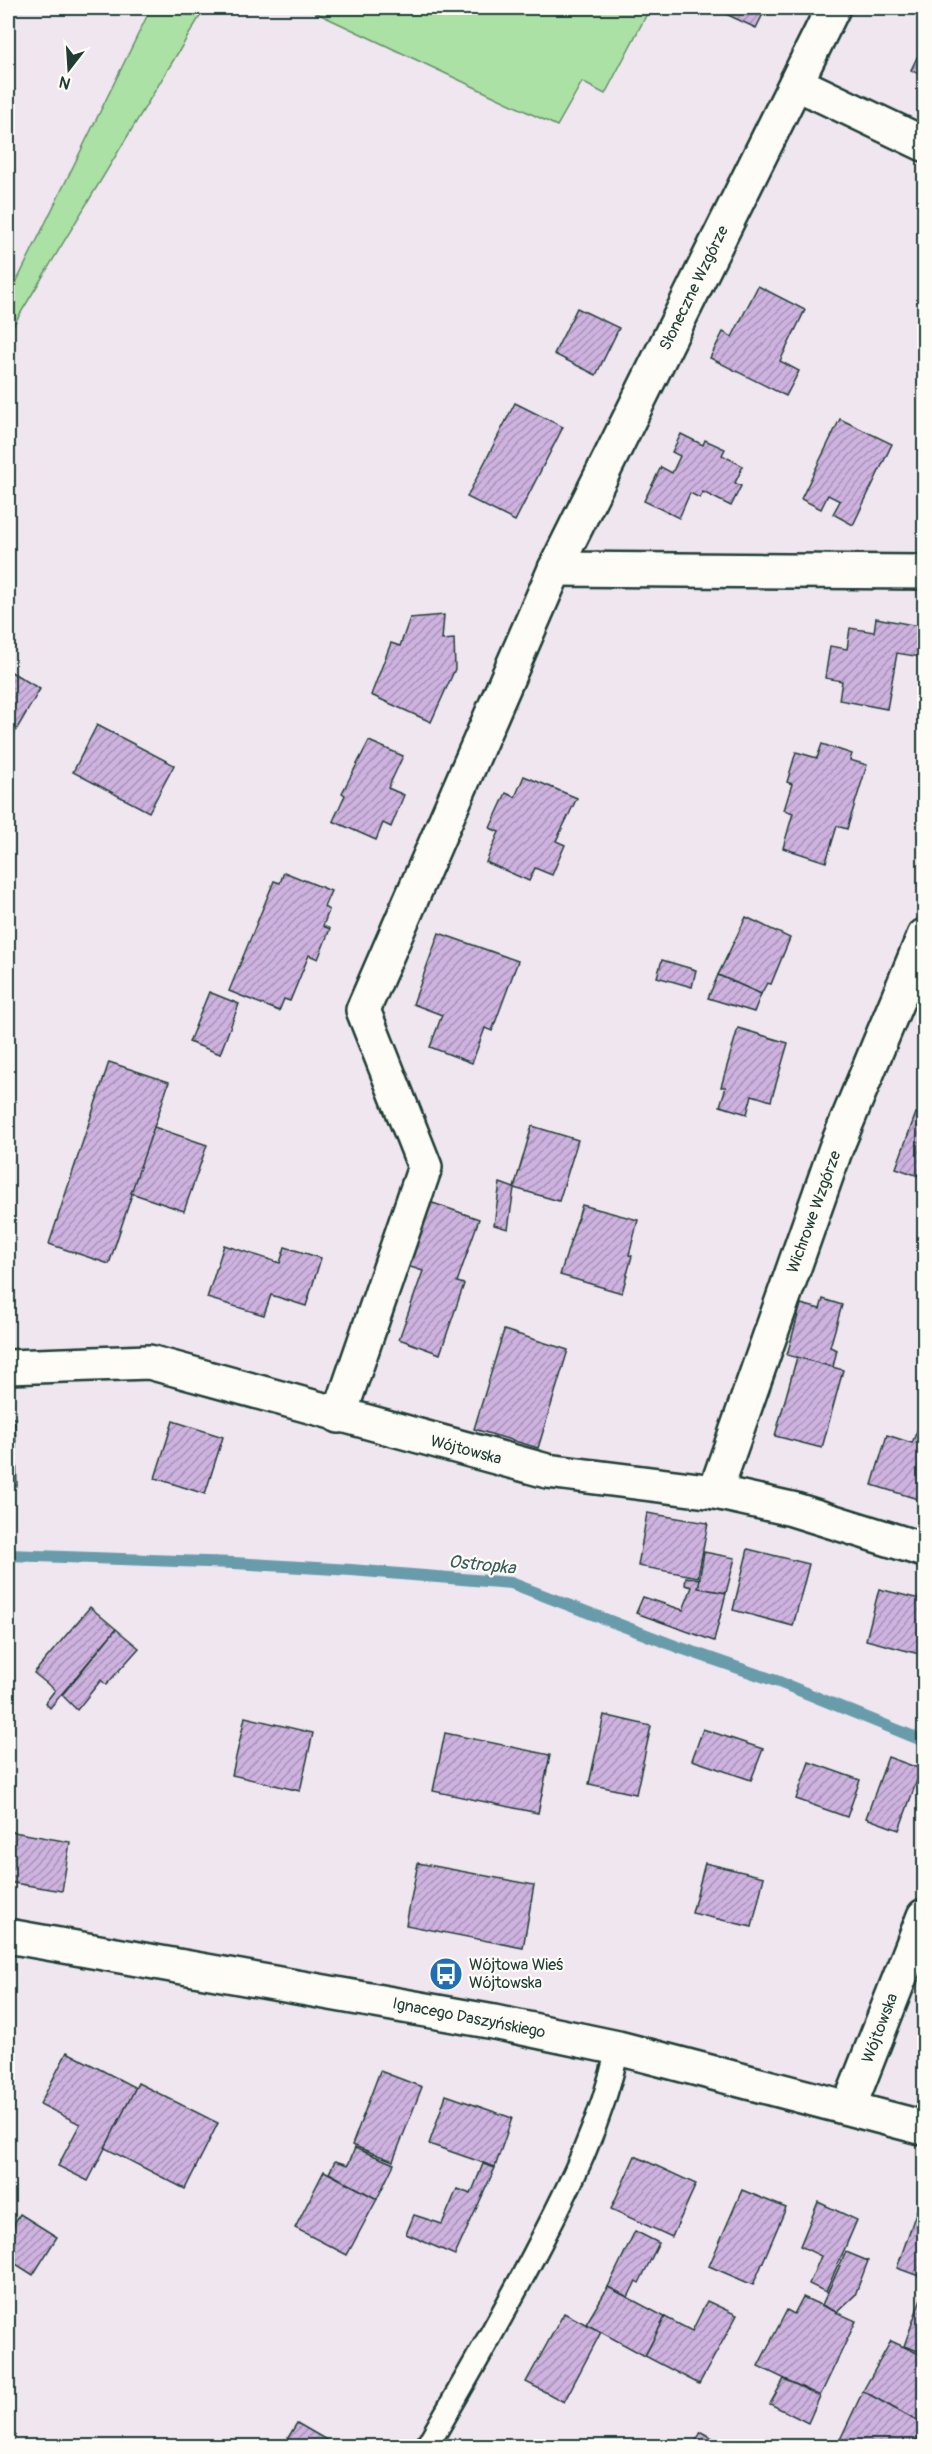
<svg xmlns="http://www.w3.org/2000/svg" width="932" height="2454" font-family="Pangolin,sans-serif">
  <defs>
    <pattern id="building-hatch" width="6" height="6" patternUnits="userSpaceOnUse" patternTransform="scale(1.5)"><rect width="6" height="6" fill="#ceb2e0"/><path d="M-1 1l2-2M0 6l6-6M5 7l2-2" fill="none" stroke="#a792b6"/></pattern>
  </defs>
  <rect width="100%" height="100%" fill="#efe6f0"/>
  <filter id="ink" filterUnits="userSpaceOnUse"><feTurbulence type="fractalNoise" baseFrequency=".0167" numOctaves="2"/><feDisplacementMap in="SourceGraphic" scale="12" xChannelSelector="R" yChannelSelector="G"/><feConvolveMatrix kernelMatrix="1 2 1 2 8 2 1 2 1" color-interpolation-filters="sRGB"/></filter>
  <g filter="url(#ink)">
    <!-- grass -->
    <g fill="#abe1a4" stroke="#658f6c" stroke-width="1.5">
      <path d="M151 8H205L8 334V299Z"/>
      <path d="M306 8H650L605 94 582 82 557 126Z"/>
    </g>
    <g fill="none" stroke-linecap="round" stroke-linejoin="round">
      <!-- stream -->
      <path stroke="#689cab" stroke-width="12" d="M8 1555 234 1563 351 1570 511 1583 678 1647 779 1682 924 1741"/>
    </g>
    <!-- building -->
    <g fill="url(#building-hatch)" stroke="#1f3d34" stroke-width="1.5">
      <path d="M713 8H766L756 28Z"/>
      <path d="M924 43V77L911 70Z"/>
      <path d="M758 286 805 310 780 361 799 371 786 396 710 358 723 332 732 337Z"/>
      <path d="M577 308 619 328 596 375 554 354Z"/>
      <path d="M515 403 563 427 515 521 467 497Z"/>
      <path d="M840 419 892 444 853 525 833 514 840 501 828 495 821 509 801 499Z"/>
      <path d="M681 434 703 445 705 440 725 449 722 455 743 466 735 483 741 486 731 506 703 492 700 498 690 493 679 518 644 501 661 467 672 473 680 456 672 452Z"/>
      <path d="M444 615 442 640 454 639 455 669 431 722 371 695 391 643 400 646 410 618Z"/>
      <path d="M876 618 924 627 920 657 897 653 887 709 839 700 842 681 825 678 830 646 847 649 850 628 874 632Z"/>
      <path d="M8 670 40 689 8 744Z"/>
      <path d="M97 725 174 765 149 812 73 772Z"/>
      <path d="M369 741 403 756 388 788 404 795 391 827 383 823 376 840 333 821 345 795 342 793Z"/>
      <path d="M822 744 852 754 850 760 867 765 847 829 837 826 826 862 783 848 793 813 784 810 792 784 787 782 796 752 817 758Z"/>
      <path d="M524 776 577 798 556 841 565 845 552 875 535 868 529 881 486 862 499 832 490 828 506 793 515 797Z"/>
      <path d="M284 872 331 891 324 907 329 910 323 926 330 929 318 959 309 955 290 1001 284 999 279 1011 229 991 274 881 280 883Z"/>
      <path d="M746 917 790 938 771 984 767 983 761 994 718 975Z"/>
      <path d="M439 933 518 961 492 1031 485 1028 472 1063 430 1047 442 1015 413 1004Z"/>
      <path d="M662 960 696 970 692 987 657 977Z"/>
      <path d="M718 975 761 994 754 1012 708 998Z"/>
      <path d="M209 992 239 1004 220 1054 189 1042Z"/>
      <path d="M738 1028 788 1043 771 1101 752 1095 747 1114 720 1106 726 1087H721Z"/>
      <path d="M109 1062 169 1082 109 1264 49 1244Z"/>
      <path d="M916 1113 924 1116V1178L896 1168Z"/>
      <path d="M532 1126 578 1140 559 1201 514 1188Z"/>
      <path d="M154 1127 207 1145 184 1211 131 1193Z"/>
      <path d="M500 1183 514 1188 508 1229 494 1225Z"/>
      <path d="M427 1201 479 1219 457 1282 464 1284 440 1354 399 1339 423 1271 404 1265Z"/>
      <path d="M582 1205 638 1220 629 1255 632 1256 622 1293 560 1275Z"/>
      <path d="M224 1245 280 1263 285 1247 321 1258 306 1306 271 1295 264 1315 207 1298Z"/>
      <path d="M823 1299 842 1305 830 1347 837 1350 833 1367 787 1355 801 1304 820 1309Z"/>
      <path d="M504 1330 568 1350 538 1448 474 1429Z"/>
      <path d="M797 1357 843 1370 822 1448 775 1436Z"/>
      <path d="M924 1414V1492L921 1500 872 1485 887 1435 912 1443Z"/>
      <path d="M8 1418H15L17 1486H8Z"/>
      <path d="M173 1421 223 1437 205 1494 155 1478Z"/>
      <path d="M647 1513 708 1523 698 1577 638 1566Z"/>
      <path d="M748 1549 809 1564 793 1626 733 1610Z"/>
      <path d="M704 1552 735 1558 726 1593 698 1588Z"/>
      <path d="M686 1577 700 1579 698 1588 726 1593 714 1641 636 1613 643 1597 683 1610 692 1587 685 1585Z"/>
      <path d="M879 1589 924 1600 923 1655 866 1640Z"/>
      <path d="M90 1607 116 1629 50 1708 45 1703 55 1690 34 1673Z"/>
      <path d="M116 1629 139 1648 106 1685 101 1680 77 1710 62 1695Z"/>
      <path d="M604 1715 651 1726 636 1794 589 1784Z"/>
      <path d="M245 1717 313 1733 300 1791 232 1775Z"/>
      <path d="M703 1729 763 1749 751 1780 692 1760Z"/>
      <path d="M445 1733 550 1755 538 1813 433 1791Z"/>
      <path d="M888 1757 921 1769 899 1830 866 1818Z"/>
      <path d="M809 1762 860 1780 847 1817 796 1799Z"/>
      <path d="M8 1831 70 1842 62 1891 8 1882Z"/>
      <path d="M418 1863 534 1885 523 1948 406 1925Z"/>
      <path d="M705 1863 764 1877 752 1927 692 1913Z"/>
      <path d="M67 2052 136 2088 88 2181 58 2166 80 2124 40 2104Z"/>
      <path d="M380 2071 422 2087 393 2161 352 2145Z"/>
      <path d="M138 2083 218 2123 185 2189 105 2148Z"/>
      <path d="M446 2095 512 2118 495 2167 429 2144Z"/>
      <path d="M355 2148 394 2164 377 2199 329 2173 335 2161 348 2165Z"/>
      <path d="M635 2156 696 2184 672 2237 611 2209Z"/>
      <path d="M483 2164 495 2168 455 2255 406 2234 414 2215 442 2224 457 2189 471 2194Z"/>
      <path d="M324 2171 377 2199 347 2255 295 2228Z"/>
      <path d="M742 2190 786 2208 753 2285 709 2266Z"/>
      <path d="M818 2202 857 2220 826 2292 809 2284 821 2256 800 2246Z"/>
      <path d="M917 2210 924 2213V2278L897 2268Z"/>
      <path d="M20 2214 57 2237 33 2275 8 2259V2234Z"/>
      <path d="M635 2231 659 2243 639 2283 636 2281 628 2297 608 2287Z"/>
      <path d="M846 2252 868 2261 855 2295 837 2312 822 2305Z"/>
      <path d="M608 2287 665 2317 645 2356 586 2324Z"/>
      <path d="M924 2290V2353L904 2346Z"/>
      <path d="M803 2297 856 2321 820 2396 758 2366 787 2310 794 2314Z"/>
      <path d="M707 2301 737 2315 699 2384 645 2356 665 2317 692 2331Z"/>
      <path d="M564 2313 601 2332 564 2402 526 2382Z"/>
      <path d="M891 2341 924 2356V2425L863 2391Z"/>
      <path d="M784 2379 820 2396 808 2423 770 2404Z"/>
      <path d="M863 2391 924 2425 914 2446H837Z"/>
      <path d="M297 2423 337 2446H283Z"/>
      <path d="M701 2432 727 2446H693Z"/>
    </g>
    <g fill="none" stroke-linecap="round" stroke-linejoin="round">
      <!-- service casing -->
      <g stroke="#1f3d34" stroke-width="27">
        <path id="service" d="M427 2446C464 2383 500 2320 534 2255 570 2186 601 2124 618 2048"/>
      </g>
      <!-- minor casing -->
      <g stroke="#1f3d34" stroke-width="38">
        <g id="minor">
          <path d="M796 83 924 144"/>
          <path d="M555 569 924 572"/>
          <path d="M8 1367 149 1362 547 1471 715 1492 792 1509 924 1550"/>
          <path d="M339 1416 425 1167 363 1010 555 569 833 8"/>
          <path d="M715 1492 836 1148 924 936"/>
          <path d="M849 2107 924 1916"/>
        </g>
      </g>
      <!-- secondary casing -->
      <g stroke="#1f3d34" stroke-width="38">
        <path id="secondary" d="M8 1936 494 2022 618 2048 924 2128"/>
      </g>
      <!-- service -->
      <use href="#service" stroke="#fdfcf7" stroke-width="22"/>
      <!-- minor -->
      <use href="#minor" stroke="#fdfcf7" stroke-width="33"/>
      <!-- secondary -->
      <use href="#secondary" stroke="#fdfcf7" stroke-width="33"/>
    </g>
  </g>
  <!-- icons -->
  <defs>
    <g id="bus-disc" transform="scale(1.725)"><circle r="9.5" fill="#1f6fb2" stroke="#fdfcf7"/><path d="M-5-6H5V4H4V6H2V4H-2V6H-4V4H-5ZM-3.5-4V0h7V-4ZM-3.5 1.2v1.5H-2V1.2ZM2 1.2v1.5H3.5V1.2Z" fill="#fff"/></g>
  </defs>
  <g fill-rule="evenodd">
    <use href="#bus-disc" x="446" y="1974"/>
  </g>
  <g text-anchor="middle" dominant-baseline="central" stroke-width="4.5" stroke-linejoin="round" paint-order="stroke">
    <!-- street labels -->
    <g font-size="16" fill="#1f3d34" stroke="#fdfcf7">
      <text transform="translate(694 288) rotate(-64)">Słoneczne Wzgórze</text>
      <text transform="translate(814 1212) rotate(-70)">Wichrowe Wzgórze</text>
      <text transform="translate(466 1450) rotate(15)">Wójtowska</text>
      <text transform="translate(469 2018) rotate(11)">Ignacego Daszyńskiego</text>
      <text transform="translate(880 2028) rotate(-69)">Wójtowska</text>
    </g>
    <!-- poi labels -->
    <g font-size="16" fill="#1f3d34" stroke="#fdfcf7" text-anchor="start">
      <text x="469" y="1965">Wójtowa Wieś<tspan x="469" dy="18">Wójtowska</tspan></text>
    </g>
    <!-- water labels -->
    <g font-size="18" font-style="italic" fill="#375d5c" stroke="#fdfcf7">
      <text transform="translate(482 1565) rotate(6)">Ostropka</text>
    </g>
  </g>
  <!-- margin -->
  <rect width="932" height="2454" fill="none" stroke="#fdfcf7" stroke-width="30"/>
  <rect x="15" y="15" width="902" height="2424" fill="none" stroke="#1f3d34" stroke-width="2" filter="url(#ink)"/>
  <!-- north arrow -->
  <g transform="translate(69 69) rotate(197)" stroke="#fdfcf7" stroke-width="4.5" paint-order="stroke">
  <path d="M0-4.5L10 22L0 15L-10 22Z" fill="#1f3d34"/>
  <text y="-9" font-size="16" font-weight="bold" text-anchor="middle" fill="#1f3d34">N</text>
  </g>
</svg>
